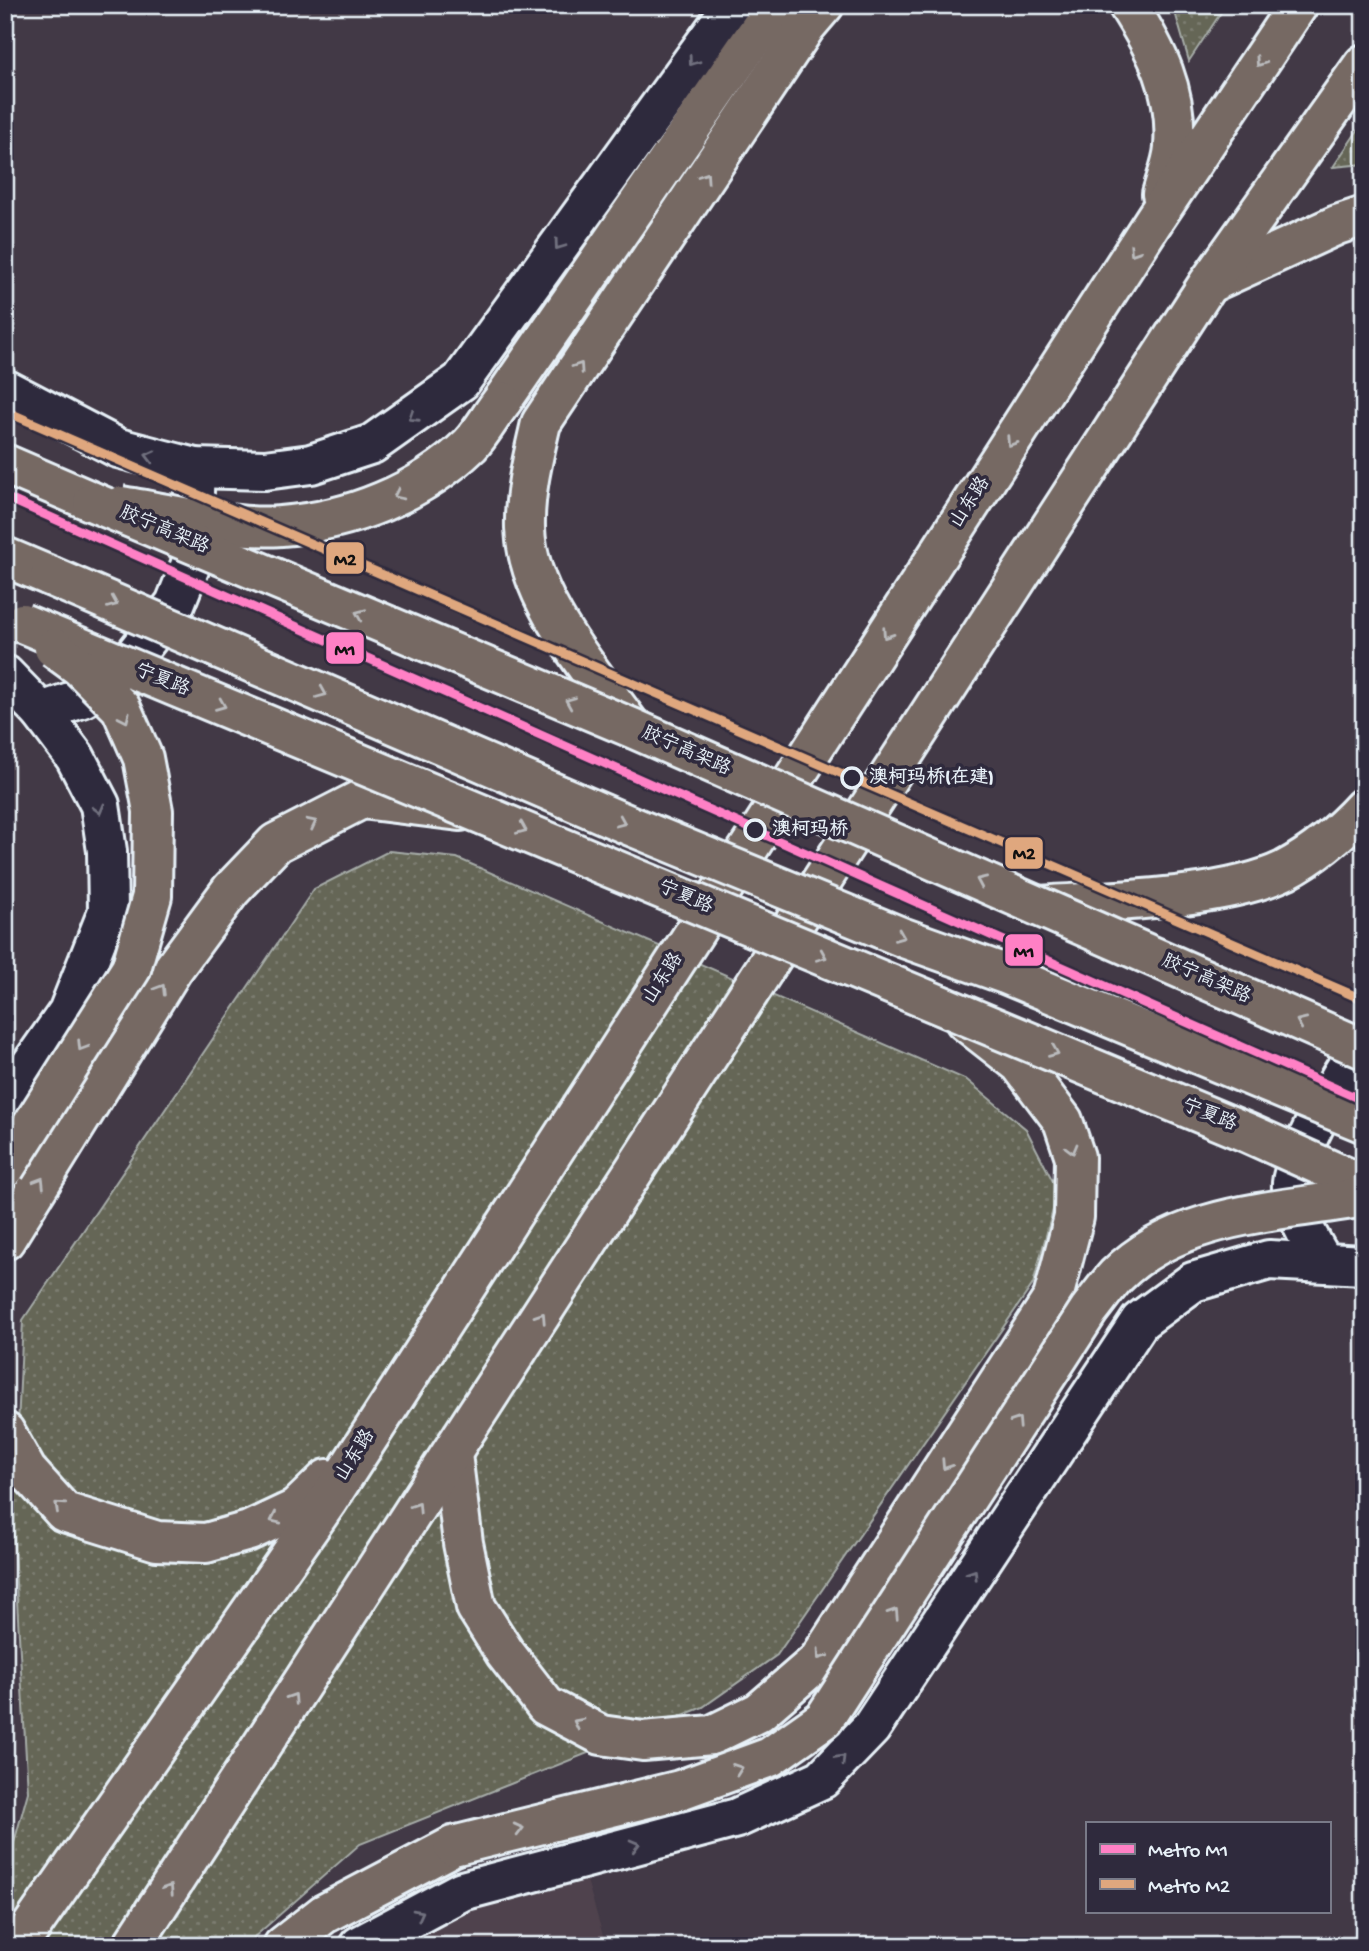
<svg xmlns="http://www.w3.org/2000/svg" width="1369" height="1951" font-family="'Gochi Hand','LXGW WenKai TC',sans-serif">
  <defs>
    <pattern id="grass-dots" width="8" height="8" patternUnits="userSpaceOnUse" patternTransform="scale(1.75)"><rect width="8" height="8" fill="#656657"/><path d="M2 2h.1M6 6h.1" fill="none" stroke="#7b7c70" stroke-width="1.8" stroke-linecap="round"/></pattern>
  </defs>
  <rect width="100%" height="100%" fill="#423946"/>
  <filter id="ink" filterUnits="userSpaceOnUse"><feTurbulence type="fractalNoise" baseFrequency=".0143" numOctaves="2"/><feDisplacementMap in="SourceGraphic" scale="14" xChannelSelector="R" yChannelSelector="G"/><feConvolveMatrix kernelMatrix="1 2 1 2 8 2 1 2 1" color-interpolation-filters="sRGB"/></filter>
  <g filter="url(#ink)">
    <!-- built -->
    <path fill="#4f434d" d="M584 1870 606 1946H377L452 1903Z"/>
    <!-- grass -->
    <g fill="url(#grass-dots)" stroke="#a6aca8" stroke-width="2">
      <path d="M1173 5H1226L1189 61Z"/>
      <path d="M1364 121V164L1333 167Z"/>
      <path d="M389 851 457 858 967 1080 1026 1129 1058 1191 1033 1284 777 1655 703 1707 360 1844 244 1946H5V1875L28 1792 13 1531 23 1320 314 889Z"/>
    </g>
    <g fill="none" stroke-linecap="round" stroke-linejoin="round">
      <!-- minor casing -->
      <g stroke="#e8f1f8" stroke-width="44">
        <g id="minor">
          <path d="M5 389 118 448 195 468 265 470 311 464 372 444 461 381 733 5"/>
          <path d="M5 675 41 712 75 757 100 805 107 851 108 911 68 1012 5 1102"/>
          <path d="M41 712 82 698 115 680 175 604 191 564 195 468"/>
          <path d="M1323 1262C1310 1239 1290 1210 1292 1183 1294 1157 1345 1063 1364 1044"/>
          <path d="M359 1946 462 1891 737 1818 822 1779 871 1728 1140 1321 1193 1282 1269 1260 1364 1265"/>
        </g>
      </g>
      <!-- major casing -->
      <g stroke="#e8f1f8" stroke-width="44">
        <g id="major">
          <path d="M1128 5C1157 51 1178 90 1174 147 1173 162 1166 179 1162 194"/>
          <path d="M1210 283 1337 225 1364 216"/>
          <path d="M502 401 776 5"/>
          <path d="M632 728C592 672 527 600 525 528 524 493 533 458 541 423L806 26 824 5"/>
          <path d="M1036 906C1105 901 1223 900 1285 870 1315 854 1341 832 1364 807"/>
          <path d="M5 1240 173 969 231 890 276 843 362 799 460 811"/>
          <path d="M5 1432 27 1471 64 1512 157 1541 206 1543 249 1531 296 1509 327 1479"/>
          <path d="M452 1454 463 1543 476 1607 505 1653 546 1706 601 1735 643 1741 712 1735 759 1712 818 1661 1053 1298 1074 1217 1075 1157 1063 1121 1020 1064 965 1021"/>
          <path d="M18 1946 327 1502 1156 217 1298 5"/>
          <path d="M132 1946 1208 284 1364 64"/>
          <path d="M283 1946 324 1914 453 1846"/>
        </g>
      </g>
      <!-- highway casing -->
      <g stroke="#e8f1f8" stroke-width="44">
        <g id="highway">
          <path d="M5 464 93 502"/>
          <path d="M5 557 50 576"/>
        </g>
      </g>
      <!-- minor -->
      <use href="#minor" stroke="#2f2a3d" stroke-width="38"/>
      <!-- major -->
      <use href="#major" stroke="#766964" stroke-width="38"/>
      <!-- highway -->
      <use href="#highway" stroke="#766964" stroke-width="38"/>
      <!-- major-bridge casing -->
      <g stroke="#e8f1f8" stroke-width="44" stroke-linecap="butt">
        <g id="major-bridge">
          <path d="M121 506C167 513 236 530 281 526 350 521 420 493 470 445 482 432 491 415 502 401"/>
          <path d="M22 623 1248 1133 1364 1185"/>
          <path d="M5 1168 131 969 152 896 153 811 143 758 121 708 80 667 54 648"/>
          <path d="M453 1846 680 1790 770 1757 824 1719 1089 1310C1098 1299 1106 1287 1116 1276 1179 1212 1281 1212 1364 1197"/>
        </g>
      </g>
      <!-- highway-bridge casing -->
      <g stroke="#e8f1f8" stroke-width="44" stroke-linecap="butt">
        <g id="highway-bridge">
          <path d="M93 502 632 728 1364 1049"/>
          <path d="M50 576 631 826 904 938 1005 974 1364 1123"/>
        </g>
      </g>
      <!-- major-bridge -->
      <use href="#major-bridge" stroke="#766964" stroke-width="38"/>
      <!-- highway-bridge -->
      <use href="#highway-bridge" stroke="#766964" stroke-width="38"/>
      <!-- metro-1 casing -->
      <g stroke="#2f2a3d" stroke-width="14">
        <path id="metro-1" d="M5 497 1364 1101"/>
      </g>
      <!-- metro-2 casing -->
      <g stroke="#2f2a3d" stroke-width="14">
        <path id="metro-2" d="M5 411 1364 1000"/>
      </g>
      <!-- metro-1 -->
      <use href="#metro-1" stroke="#ff80c5" stroke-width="9"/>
      <!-- metro-2 -->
      <use href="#metro-2" stroke="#dfa77e" stroke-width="9"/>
    </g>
    <!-- one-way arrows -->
    <defs><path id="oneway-chevron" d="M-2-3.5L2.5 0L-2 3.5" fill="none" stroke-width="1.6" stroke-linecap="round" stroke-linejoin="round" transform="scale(1.75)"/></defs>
    <g stroke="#70707e">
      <use href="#oneway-chevron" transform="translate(693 61) rotate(126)"/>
      <use href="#oneway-chevron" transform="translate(559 245) rotate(126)"/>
      <use href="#oneway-chevron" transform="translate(413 417) rotate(147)"/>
      <use href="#oneway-chevron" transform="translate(150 456) rotate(-166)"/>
      <use href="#oneway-chevron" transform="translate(99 809) rotate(75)"/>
      <use href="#oneway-chevron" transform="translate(973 1574) rotate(-57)"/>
      <use href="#oneway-chevron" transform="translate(841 1759) rotate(-46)"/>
      <use href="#oneway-chevron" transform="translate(635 1845) rotate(-15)"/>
      <use href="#oneway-chevron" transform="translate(419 1914) rotate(-28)"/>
    </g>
    <g stroke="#babbbd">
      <use href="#oneway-chevron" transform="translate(1260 62) rotate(124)"/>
      <use href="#oneway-chevron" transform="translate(705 177) rotate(-56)"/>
      <use href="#oneway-chevron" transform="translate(1134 251) rotate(123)"/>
      <use href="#oneway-chevron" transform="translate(579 367) rotate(-56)"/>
      <use href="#oneway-chevron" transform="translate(1011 442) rotate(123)"/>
      <use href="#oneway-chevron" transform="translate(398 495) rotate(154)"/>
      <use href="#oneway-chevron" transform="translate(113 603) rotate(23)"/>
      <use href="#oneway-chevron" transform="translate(360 614) rotate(-157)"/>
      <use href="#oneway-chevron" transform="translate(887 634) rotate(123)"/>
      <use href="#oneway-chevron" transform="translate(322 693) rotate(23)"/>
      <use href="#oneway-chevron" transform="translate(570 702) rotate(-157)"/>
      <use href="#oneway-chevron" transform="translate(221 705) rotate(22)"/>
      <use href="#oneway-chevron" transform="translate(125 718) rotate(65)"/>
      <use href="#oneway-chevron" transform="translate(621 822) rotate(23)"/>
      <use href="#oneway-chevron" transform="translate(312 823) rotate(-27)"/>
      <use href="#oneway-chevron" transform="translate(522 829) rotate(23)"/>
      <use href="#oneway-chevron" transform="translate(981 881) rotate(-156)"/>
      <use href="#oneway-chevron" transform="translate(900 936) rotate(22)"/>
      <use href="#oneway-chevron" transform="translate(822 956) rotate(23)"/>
      <use href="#oneway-chevron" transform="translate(161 989) rotate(-58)"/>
      <use href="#oneway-chevron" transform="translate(1301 1022) rotate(-156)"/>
      <use href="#oneway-chevron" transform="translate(82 1046) rotate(122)"/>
      <use href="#oneway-chevron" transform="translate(1054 1052) rotate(22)"/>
      <use href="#oneway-chevron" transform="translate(1072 1149) rotate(75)"/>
      <use href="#oneway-chevron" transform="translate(40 1182) rotate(-58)"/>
      <use href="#oneway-chevron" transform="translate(541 1317) rotate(-57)"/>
      <use href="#oneway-chevron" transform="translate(1017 1422) rotate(-57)"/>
      <use href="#oneway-chevron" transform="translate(946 1465) rotate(123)"/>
      <use href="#oneway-chevron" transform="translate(59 1506) rotate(-138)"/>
      <use href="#oneway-chevron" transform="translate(417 1507) rotate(-57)"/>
      <use href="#oneway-chevron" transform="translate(275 1519) rotate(155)"/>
      <use href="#oneway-chevron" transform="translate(894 1613) rotate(-57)"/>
      <use href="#oneway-chevron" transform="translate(821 1655) rotate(126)"/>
      <use href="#oneway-chevron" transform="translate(293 1698) rotate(-57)"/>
      <use href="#oneway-chevron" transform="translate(578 1723) rotate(-152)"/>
      <use href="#oneway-chevron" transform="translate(738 1769) rotate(-20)"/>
      <use href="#oneway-chevron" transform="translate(519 1829) rotate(-14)"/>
      <use href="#oneway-chevron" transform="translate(169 1889) rotate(-57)"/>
    </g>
  </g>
  <!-- markers -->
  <g fill="#2f2a3d" stroke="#e8f1f8" stroke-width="3.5">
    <circle cx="852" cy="778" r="10"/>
    <circle cx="755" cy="830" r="10"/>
  </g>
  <g text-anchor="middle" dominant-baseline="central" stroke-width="7" stroke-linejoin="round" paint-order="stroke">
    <!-- street labels -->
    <g font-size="19" fill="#e8f1f8" stroke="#2f2a3d">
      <text transform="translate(971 503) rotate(-57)">山东路</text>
      <text transform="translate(164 531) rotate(23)">胶宁高架路</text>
      <text transform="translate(162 681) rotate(22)">宁夏路</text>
      <text transform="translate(686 752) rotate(24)">胶宁高架路</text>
      <text transform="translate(685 898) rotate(23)">宁夏路</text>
      <text transform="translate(664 979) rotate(-57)">山东路</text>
      <text transform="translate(1206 980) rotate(24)">胶宁高架路</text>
      <text transform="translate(1209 1116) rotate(22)">宁夏路</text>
      <text transform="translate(356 1456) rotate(-58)">山东路</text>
    </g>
    <!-- stop labels -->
    <g font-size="19" font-weight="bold" fill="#e8f1f8" stroke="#2f2a3d" text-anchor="start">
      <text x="869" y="778">澳柯玛桥(在建)</text>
      <text x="772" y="830">澳柯玛桥</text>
    </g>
  </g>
  <g stroke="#2f2a3d" stroke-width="2.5">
    <rect x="325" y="541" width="40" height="34" rx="7" fill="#dfa77e"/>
    <rect x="325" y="631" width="40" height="34" rx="7" fill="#ff80c5"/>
    <rect x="1004" y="836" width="40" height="34" rx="7" fill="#dfa77e"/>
    <rect x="1004" y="933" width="40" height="34" rx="7" fill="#ff80c5"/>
  </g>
  <g font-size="19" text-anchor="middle" font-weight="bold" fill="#111">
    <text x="345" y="565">M2</text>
    <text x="345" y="655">M1</text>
    <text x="1024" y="859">M2</text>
    <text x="1024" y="957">M1</text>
  </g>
  <!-- margin -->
  <rect width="1369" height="1951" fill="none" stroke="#2f2a3d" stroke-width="28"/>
  <rect x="14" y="14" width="1341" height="1923" fill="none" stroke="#e8f1f8" stroke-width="2.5" filter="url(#ink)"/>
  <!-- legend -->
  <rect x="1086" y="1822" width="245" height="91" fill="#2f2a3d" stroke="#797a88" stroke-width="2"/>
  <rect x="1100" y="1844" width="35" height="10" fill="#ff80c5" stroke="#797a88" stroke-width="2"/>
  <text x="1148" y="1856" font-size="21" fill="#e8f1f8">Metro M1</text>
  <rect x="1100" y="1879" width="35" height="10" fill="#dfa77e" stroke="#797a88" stroke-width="2"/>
  <text x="1148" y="1892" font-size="21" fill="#e8f1f8">Metro M2</text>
</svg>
